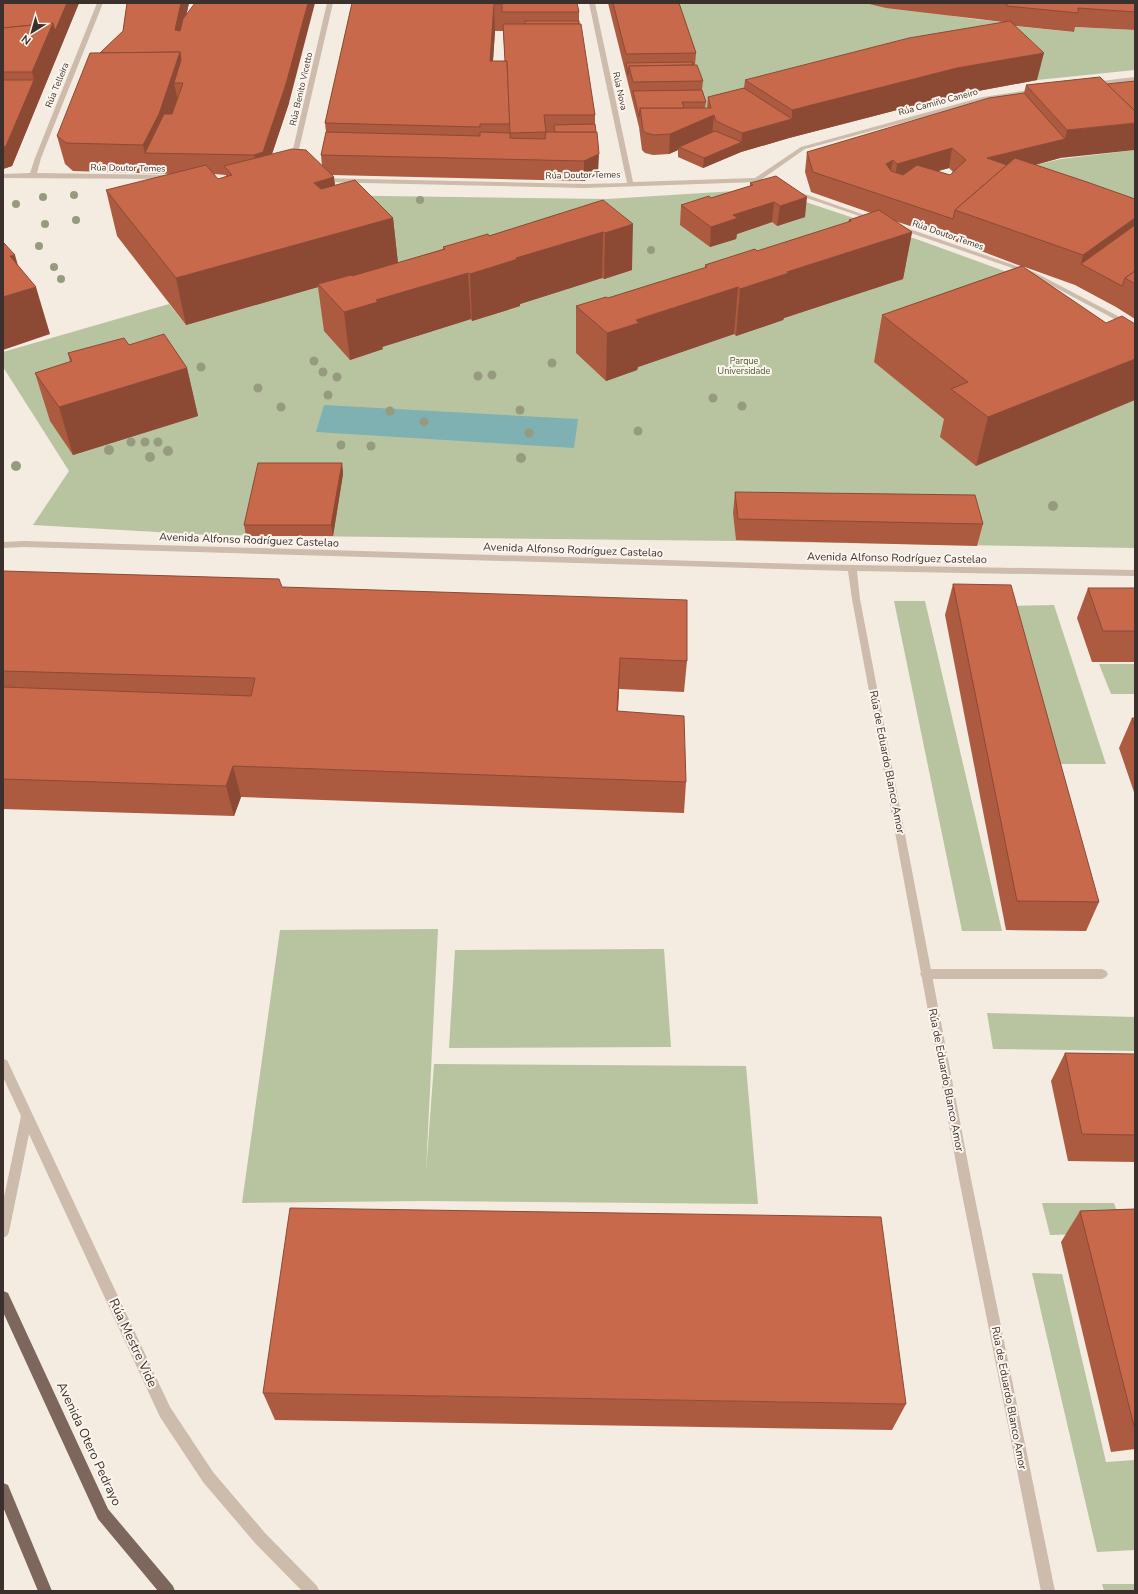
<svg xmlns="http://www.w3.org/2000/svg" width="1138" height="1594" font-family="'Nunito Sans',sans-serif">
  <rect width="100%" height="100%" fill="#f4ebe1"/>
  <!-- green -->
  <g fill="#b8c4a0">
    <path d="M672 3H865L973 19 1003 22V25L1073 32V27L1135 30V70L1037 80 1004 47 706 116 691 58Z"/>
    <path d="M1135 150V231L1026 167 1061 159Z"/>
    <path d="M751 190 791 197 919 240 1029 280 1135 351V548L736 541 210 535 33 525 69 471 3 367V352L169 304 186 325 312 195 607 199Z"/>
    <path d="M894 601H925L1002 931H962Z"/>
    <path d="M1054 605 1106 764H1047L1006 606Z"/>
    <path d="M1099 664H1135V694H1111Z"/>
    <path d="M438 929 426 1171 434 1064 746 1066 758 1204 424 1201 242 1203 280 930Z"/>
    <path d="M664 949 671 1047 449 1048 455 950Z"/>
    <path d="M987 1013 1135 1017V1051L993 1049Z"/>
    <path d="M1042 1203H1114L1124 1233 1050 1235Z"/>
    <path d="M1032 1273 1062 1274 1106 1462 1135 1460V1550L1097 1552Z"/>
    <path d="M1102 1584H1135V1591H1104Z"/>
  </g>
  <!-- water -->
  <path fill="#7fb0b2" d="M324 405 578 419 574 448 316 432Z"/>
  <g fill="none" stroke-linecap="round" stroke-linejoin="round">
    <!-- lane -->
    <path fill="#cdbbac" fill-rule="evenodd" d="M926 969H1102L1106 971 1108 974 1106 977 1102 979H926L922 977 920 974 922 971Z"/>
    <!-- street -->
    <g fill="#cdbbac" fill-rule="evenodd">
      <path d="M97 3H103L41 158 37 173 170 175 173 177 170 179 3 178V174L30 173 35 158Z"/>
      <path d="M327 3H333L296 162 293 164 290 162Z"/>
      <path d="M589 3H595L633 182 755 178 801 147 983 97 1036 89 1039 91 1036 93 983 101 805 149 762 179 773 183 774 184 771 186 757 182 584 188 320 182 317 180 320 178 584 184 627 183Z"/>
      <path d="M1135 77V81L1092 86 1089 84 1092 82Z"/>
      <path d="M792 191H796L879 220 874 221 792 193Z"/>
      <path d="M898 225 1034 272 1135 325V330L1030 274 896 228 895 227Z"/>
      <path d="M24 541 800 564 1135 570V576L857 571 860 599 971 1179 1055 1591H1041L959 1179 852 599 848 571 24 547 3 548V542Z"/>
      <path d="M3 1059 7 1060 170 1407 213 1472 265 1533 317 1586 319 1591H302L255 1543 203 1482 160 1417 29 1134 9 1232 7 1236 3 1238V1202L21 1116 3 1077Z"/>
    </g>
    <!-- primary -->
    <g fill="#7d675c" fill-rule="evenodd">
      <path d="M3 1291 8 1293 108 1509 173 1586 175 1591H158L98 1519 3 1312Z"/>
      <path d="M3 1483 8 1485 52 1591H38L3 1507Z"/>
    </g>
  </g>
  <!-- trees -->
  <g fill="#969b7f">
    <circle cx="74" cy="195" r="4"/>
    <circle cx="43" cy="197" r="4"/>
    <circle cx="420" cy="200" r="4"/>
    <circle cx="16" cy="204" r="4"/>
    <circle cx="76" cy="220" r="4"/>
    <circle cx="45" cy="224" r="4"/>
    <circle cx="39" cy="246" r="4"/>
    <circle cx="651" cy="250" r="4"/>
    <circle cx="54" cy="267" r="4"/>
    <circle cx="61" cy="279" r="4"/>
    <circle cx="314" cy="361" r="4.5"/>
    <circle cx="552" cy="363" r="4.5"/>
    <circle cx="201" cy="367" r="4.5"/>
    <circle cx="323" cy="372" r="4.5"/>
    <circle cx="492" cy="375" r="4.5"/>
    <circle cx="478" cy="376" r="4.5"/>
    <circle cx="337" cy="377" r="4.5"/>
    <circle cx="258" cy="388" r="4.5"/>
    <circle cx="328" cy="395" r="4.5"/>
    <circle cx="713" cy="398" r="4.5"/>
    <circle cx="742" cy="406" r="4.5"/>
    <circle cx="281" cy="407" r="4.5"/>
    <circle cx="520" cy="410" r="4.5"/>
    <circle cx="390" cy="411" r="4.5"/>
    <circle cx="424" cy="422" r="4.5"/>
    <circle cx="638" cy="431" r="4.5"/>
    <circle cx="529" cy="433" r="4.5"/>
    <circle cx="131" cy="442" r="4.5"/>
    <circle cx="145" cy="442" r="4.5"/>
    <circle cx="158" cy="442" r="4.5"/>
    <circle cx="341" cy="445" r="4.5"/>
    <circle cx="371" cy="446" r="4.5"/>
    <circle cx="109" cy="450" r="5"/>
    <circle cx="168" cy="451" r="5"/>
    <circle cx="150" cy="457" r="5"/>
    <circle cx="521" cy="458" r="5"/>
    <circle cx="16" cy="466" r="5"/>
    <circle cx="1053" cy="506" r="5"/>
  </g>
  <!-- wall -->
  <g fill="#ac5a40" fill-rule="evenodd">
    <path d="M3 3H79L12 166 3 169Z"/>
    <path d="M127 3H189L186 16 289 103 272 154 322 166 321 155 326 132 325 123 352 3H577L579 12V21L595 115V124L598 174 584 181 332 175 335 185 393 218 398 263 443 249V247L489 236 603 200 632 270 604 279 602 278 520 304V306L472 321 471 319 382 347 383 349 350 360 324 331 318 287 186 325 117 236 106 190 172 174 73 171 65 164 57 136 100 53 123 31ZM495 31H503L505 61H493ZM214 174 226 175V176L218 179Z"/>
    <path d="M608 3H679L696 53 695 65 703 81 702 90 706 102 705 108H707L708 97 744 88 745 80 1003 22 886 8 865 3H1135V30L1075 27 1074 32 1015 26 1037 80 951 96 789 138 741 152 703 168 678 157V150L669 154 653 155 645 153 642 150 639 127Z"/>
    <path d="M1100 77 1060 158 1035 165 1135 199V319L1116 307 1075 285 1022 266 1106 323 976 466 940 437 944 419 874 362 882 315 1021 266 949 239 895 221 912 232 903 279 784 318 783 320 736 336 734 334 638 367 637 370 606 381 576 353V306L608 298 705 268V265L757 251 848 222 849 220 871 213 811 192 805 172 807 152 1024 93 1026 85ZM949 168 953 172 950 175 937 171Z"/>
    <path d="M750 183 805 217 777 226 772 222 737 234 736 239 710 247 680 225 681 205 711 198 750 186Z"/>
    <path d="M129 345 187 368 198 416 73 455 50 421 35 373 70 362 68 353Z"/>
    <path d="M342 463 343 474 333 536H246L244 525Z"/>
    <path d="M735 492 983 524 977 546 736 540 733 513Z"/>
    <path d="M3 571 282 587 687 661 684 692 619 689 618 711 686 782 684 813 241 797 234 816 3 809Z"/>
    <path d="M953 584 1099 902 1086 931 1006 930 945 615Z"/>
    <path d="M1088 588H1135V662H1092L1077 618Z"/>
    <path d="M1132 718H1135V795L1119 748Z"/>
    <path d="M1065 1053 1135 1054V1162L1068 1161 1051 1081Z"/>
    <path d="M1135 1209V1449L1111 1452 1061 1242 1080 1211Z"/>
    <path d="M263 1393 906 1404 892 1430 275 1420Z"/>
  </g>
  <!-- shaded-wall -->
  <g fill="#8c4a34">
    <path d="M67 3H79L12 166 3 169V147L34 80 32 72 53 23Z"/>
    <path d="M181 3H189L186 16 179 49 175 30Z"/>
    <path d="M308 3H315L289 103 266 172 258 175 254 155Z"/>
    <path d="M494 4 495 31 491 88 490 61Z"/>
    <path d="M180 52 185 79 183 83H174L178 102 165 142 145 153 143 145Z"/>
    <path d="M1044 53 1037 80 951 96 789 138 741 152 742 133 792 119V110L957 68Z"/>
    <path d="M714 115 712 135 679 147 678 150 669 154 670 134Z"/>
    <path d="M1135 123V150L1060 158 1012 171 987 158 1065 139 1067 130Z"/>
    <path d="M742 142 741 152 703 168 704 158Z"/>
    <path d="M952 148 949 168 894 184 897 164Z"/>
    <path d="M599 154 598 174 584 181V161Z"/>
    <path d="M893 160 889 180 886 164Z"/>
    <path d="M334 177 340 223 314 183Z"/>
    <path d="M807 197 805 217 777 226 780 206Z"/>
    <path d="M774 202 772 222 737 234 736 239 710 247 711 227 733 215Z"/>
    <path d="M393 218 398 264 319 286 318 284V287L186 325 176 278Z"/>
    <path d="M1135 218V240L1081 264 1083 255Z"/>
    <path d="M633 224 632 270 604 279 605 233Z"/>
    <path d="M603 232 602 278 520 304V306L472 321 470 274 516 258Z"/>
    <path d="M912 232 903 279 784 318 783 320 736 336 740 289 787 272Z"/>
    <path d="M15 255 25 290 36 287 50 334 3 350V297L10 256Z"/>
    <path d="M468 273 471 319 382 347 383 349 350 360 344 312 376 300Z"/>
    <path d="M738 287 734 334 638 367 637 370 606 381 607 333 636 320Z"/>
    <path d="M1135 359V400L976 466 988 417Z"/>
    <path d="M187 368 198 416 73 455 59 407Z"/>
    <path d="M342 463 343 474 333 536 331 525Z"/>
    <path d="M620 658 619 689 616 742 617 711Z"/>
    <path d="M233 766 241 797 234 816 226 786Z"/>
  </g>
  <!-- building -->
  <g fill="#c8694b" stroke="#8c4a34" fill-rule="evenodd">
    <path d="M3 3H67L55 31 53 23 3 28Z"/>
    <path d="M127 3H181L175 30 180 31 183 19 195 3H308L286 84 263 152 254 155 145 153 164 114H172L183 83H174L181 60 180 52 100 53 123 31Z"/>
    <path d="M352 3H502V4H494L490 61H507L510 124H480V127L325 123Z"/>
    <path d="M502 3H577L579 12H502Z"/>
    <path d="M613 3H679L696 53 626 54Z"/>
    <path d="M1001 3H1135V12L1078 8V13L1007 6V4Z"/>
    <rect x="525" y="21" width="54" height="3"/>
    <path d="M1010 21 1044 53 957 68 792 110 745 80 909 38Z"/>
    <path d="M53 23 32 72H3V28Z"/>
    <path d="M503 24H581L595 115H544L546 132H597L599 154 584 161 321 155 326 132 480 136V132L510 133V138L545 139 546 132 510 133 507 61H505Z"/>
    <path d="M180 52 159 114 143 145 66 143 57 136 90 53Z"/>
    <path d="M692 62 693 65 629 66 628 75 626 63Z"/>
    <path d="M697 65 703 81 633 82 629 66Z"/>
    <path d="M1100 77 1135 111V123L1067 130 1026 85Z"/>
    <path d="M3 80H34L6 146 3 147Z"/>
    <path d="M1135 81V111L1107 84Z"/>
    <path d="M744 88 792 119 742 133 716 121 714 115 670 134 654 135 646 133 643 130 640 108H711L708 97Z"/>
    <path d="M702 90 706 102H682L684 108H640L639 117 633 91Z"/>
    <path d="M1024 93 1065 139 987 158 1007 165 955 210 953 219 813 172 807 152 989 98ZM952 148 966 160 950 175 917 165 903 175 891 171 886 164 893 160 897 164Z"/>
    <path d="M595 124 596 132H555L554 125Z"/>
    <path d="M715 131 742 142 704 158 679 147Z"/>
    <path d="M292 149 306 150 334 177 314 183 321 189 355 180 393 218 176 278 106 190 206 165 218 179 232 175 224 166Z"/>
    <path d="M1015 158 1087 182 1135 199V218L1083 255 955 210Z"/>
    <path d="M776 176 807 197 780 206 774 202 733 215 738 218 711 227 681 205 709 196 711 198 753 185 750 183Z"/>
    <path d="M603 200 633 224 605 233 603 232 516 258 518 259 470 274 468 273 376 300 378 302 344 312 318 284 351 275 352 276 445 249 443 247 488 234 489 236Z"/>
    <path d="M879 210 912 232 787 272 789 273 740 289 738 287 636 320 639 323 607 333 576 306 606 297 608 298 707 267 705 265 755 249 757 251 851 221 849 220Z"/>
    <path d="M1135 225V271L1125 278 1122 286 1081 264Z"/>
    <path d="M3 242 15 255 10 256 36 287 3 297Z"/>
    <path d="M1022 266 1106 323 1122 316 1135 324V359L988 417 951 389 968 382 882 315Z"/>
    <path d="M1135 271V284L1125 278Z"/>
    <path d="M164 334 187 368 59 407 35 373 72 361 68 353 124 338 129 345Z"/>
    <path d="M258 463H342L331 525H244Z"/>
    <path d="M735 492 975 495 983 524 738 519Z"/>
    <path d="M3 571 279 579 282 587 687 600V661L620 658 617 711 684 716 686 782 233 766 226 786 3 779V687L251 696 255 678 3 671Z"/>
    <path d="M953 584 1011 585 1099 902 1017 901Z"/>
    <path d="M1088 588H1135V631H1103Z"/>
    <path d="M1132 718H1135V726Z"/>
    <path d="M1065 1053 1135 1054V1135L1082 1134Z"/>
    <path d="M290 1208 881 1217 906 1404 263 1393Z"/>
    <path d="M1135 1209V1426H1134L1080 1211Z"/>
  </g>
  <g text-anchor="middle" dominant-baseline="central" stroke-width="4" stroke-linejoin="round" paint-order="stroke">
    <!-- far-street labels -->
    <g font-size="9" fill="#3b302b" stroke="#fbf5ee">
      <text transform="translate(57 85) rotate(-68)">Rúa Telleira</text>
      <text transform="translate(301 89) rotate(-77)">Rúa Benito Vicetto</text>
      <text transform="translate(620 91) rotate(78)">Rúa Nova</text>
      <text transform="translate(938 102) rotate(-15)">Rúa Camiño Caneiro</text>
      <text transform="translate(128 168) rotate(1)">Rúa Doutor Temes</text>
      <text transform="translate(583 175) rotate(-1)">Rúa Doutor Temes</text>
      <text transform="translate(948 235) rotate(19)">Rúa Doutor Temes</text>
    </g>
    <!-- far-park labels -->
    <g font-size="9" fill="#4a5a2e" stroke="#fbf5ee">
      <text x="744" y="361">Parque<tspan x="744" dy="10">Universidade</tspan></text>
    </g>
    <!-- street labels -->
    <g font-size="11" fill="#3b302b" stroke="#fbf5ee">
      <text transform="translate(249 540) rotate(2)">Avenida Alfonso Rodríguez Castelao</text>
      <text transform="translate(573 550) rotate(2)">Avenida Alfonso Rodríguez Castelao</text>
      <text transform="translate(897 558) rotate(1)">Avenida Alfonso Rodríguez Castelao</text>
      <text transform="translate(887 762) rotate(79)">Rúa de Eduardo Blanco Amor</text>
      <text transform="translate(946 1080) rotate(79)">Rúa de Eduardo Blanco Amor</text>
      <text transform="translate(1009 1398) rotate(79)">Rúa de Eduardo Blanco Amor</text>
    </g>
    <!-- near-street labels -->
    <g font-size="13" fill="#3b302b" stroke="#fbf5ee">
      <text transform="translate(133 1343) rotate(65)">Rúa Mestre Vide</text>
      <text transform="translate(89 1444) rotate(65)">Avenida Otero Pedrayo</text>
    </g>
  </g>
  <!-- border -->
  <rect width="1138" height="1594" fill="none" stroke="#3b302b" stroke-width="8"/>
  <!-- north arrow -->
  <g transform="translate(32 32) rotate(217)" stroke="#fbf5ee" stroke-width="3" paint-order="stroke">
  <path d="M0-3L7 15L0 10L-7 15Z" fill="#3b302b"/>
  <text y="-6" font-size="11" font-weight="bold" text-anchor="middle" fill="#3b302b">N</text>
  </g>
</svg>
